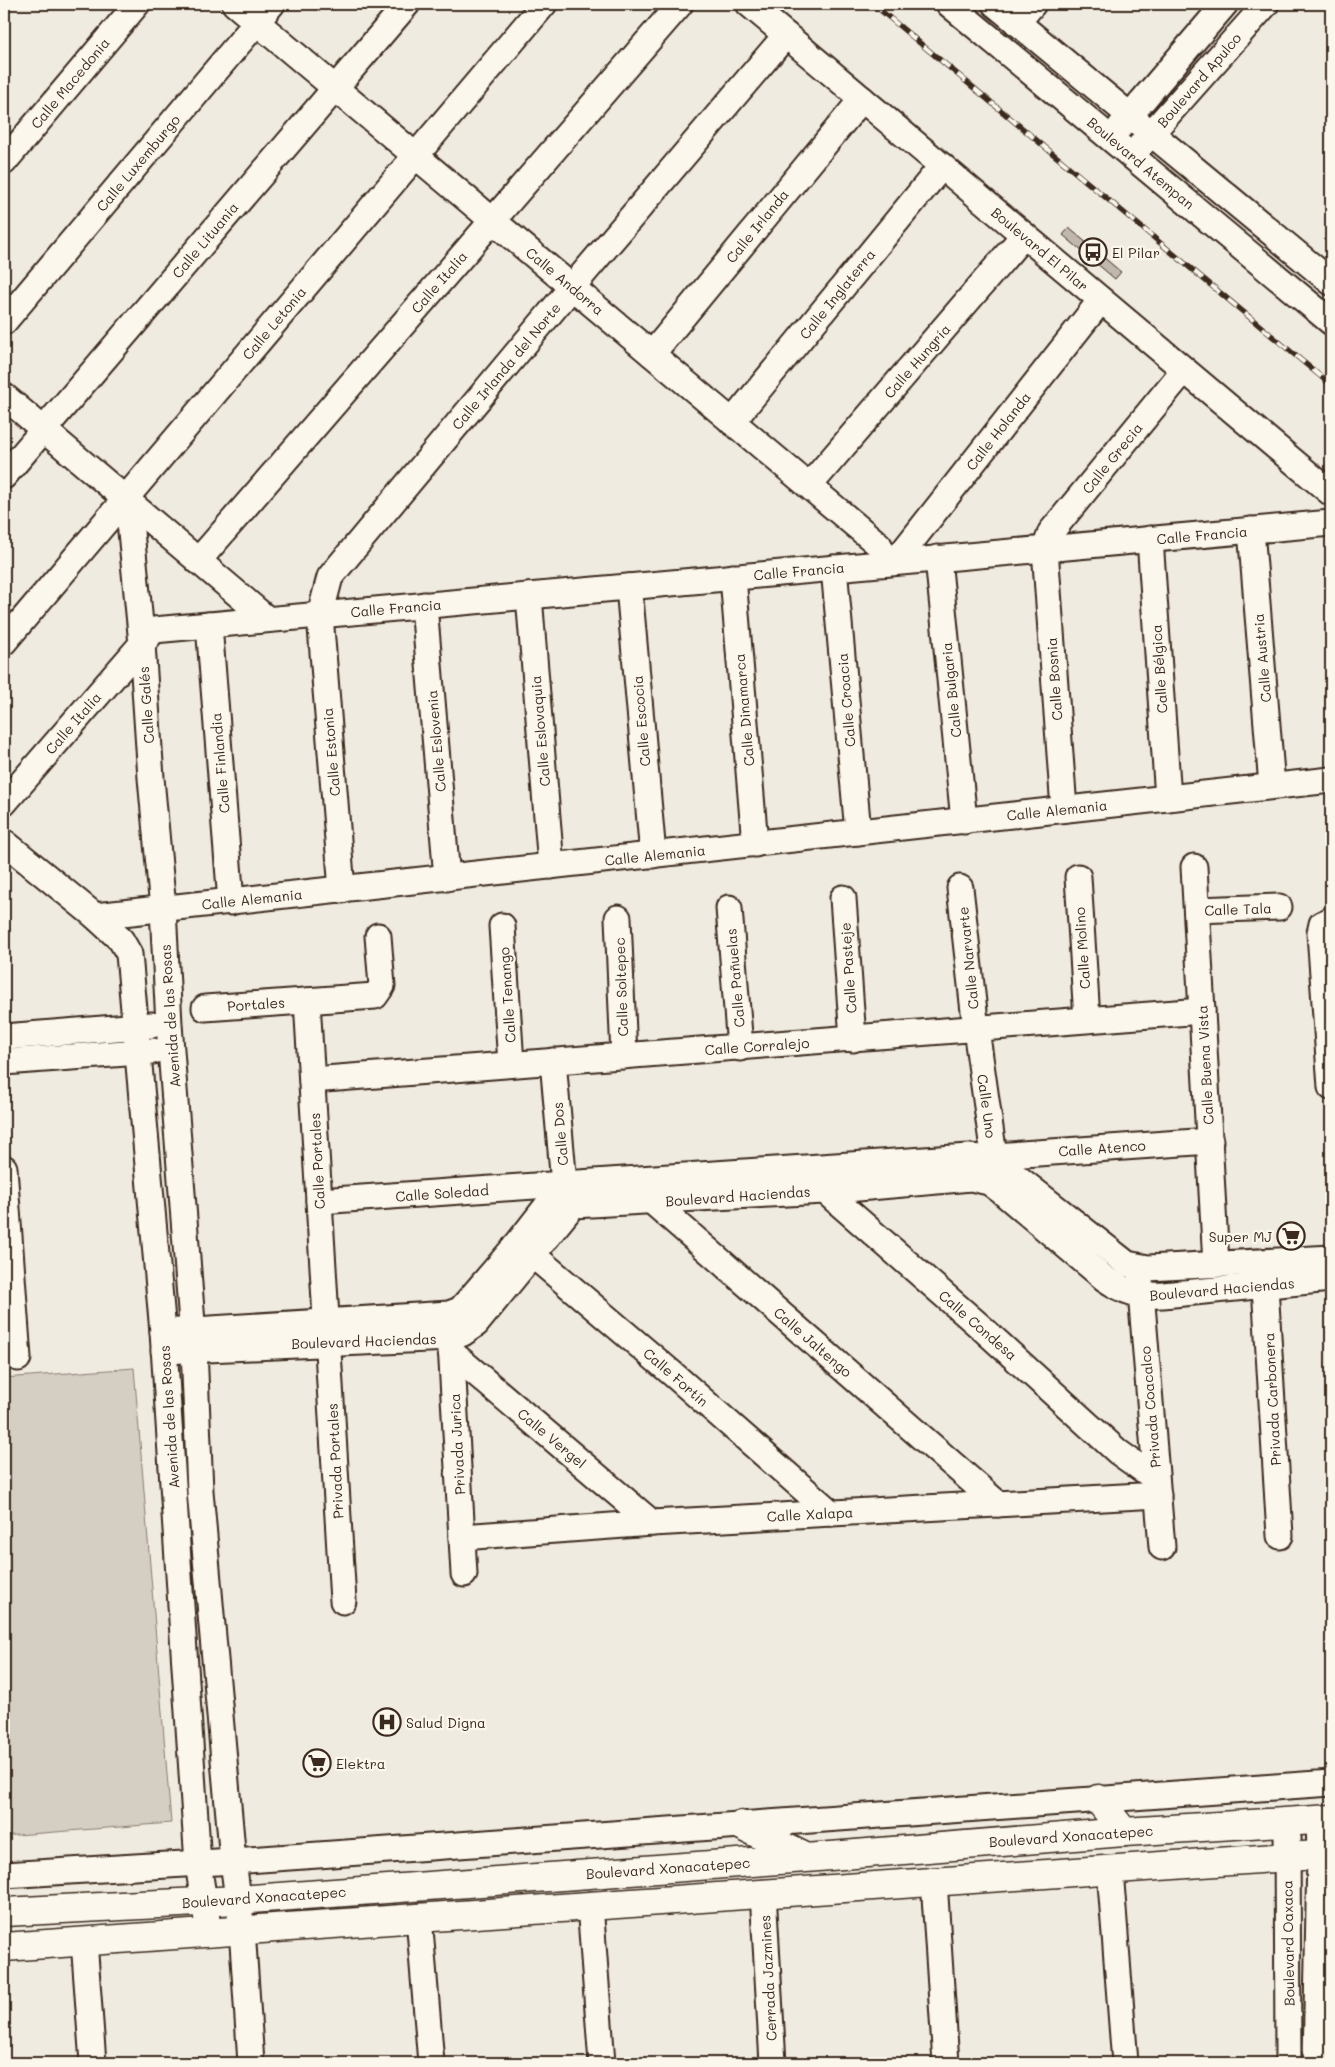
<svg xmlns="http://www.w3.org/2000/svg" width="1335" height="2067" font-family="Mali,sans-serif">
  <rect width="100%" height="100%" fill="#f0ebe0"/>
  <filter id="ink" filterUnits="userSpaceOnUse"><feTurbulence type="fractalNoise" baseFrequency=".02" numOctaves="2"/><feDisplacementMap in="SourceGraphic" scale="10" xChannelSelector="R" yChannelSelector="G"/><feConvolveMatrix kernelMatrix="1 2 1 2 8 2 1 2 1" color-interpolation-filters="sRGB"/></filter>
  <g filter="url(#ink)">
    <!-- green -->
    <path fill="#d5cec3" stroke="#887c70" d="M134 1368 171 1823 4 1836V1378Z"/>
    <!-- building -->
    <path fill="#c0b8ad" stroke="#3b2a1e" d="M1069 228 1121 272 1115 279 1063 235Z"/>
    <g fill="none" stroke-linecap="round" stroke-linejoin="round">
      <!-- minor casing -->
      <g stroke="#3b2a1e" stroke-width="29">
        <g id="minor">
          <path d="M235 4 879 545 887 563"/>
          <path d="M749 4 1331 493"/>
          <path d="M949 4 1331 322"/>
          <path d="M995 4 1331 282"/>
          <path d="M1017 23 1033 4"/>
          <path d="M1120 127 1225 4"/>
          <path d="M1140 146 1266 4"/>
          <path d="M4 162 137 4"/>
          <path d="M4 322 272 4"/>
          <path d="M652 354 862 99"/>
          <path d="M4 396 267 619"/>
          <path d="M732 422 942 166"/>
          <path d="M4 476 407 4"/>
          <path d="M809 486 1024 235"/>
          <path d="M128 501 142 644 151 778 163 909 169 1024 194 1349 200 1491 233 1861 242 1929 251 2063"/>
          <path d="M1251 530 1272 786"/>
          <path d="M1150 539 1168 798"/>
          <path d="M938 558 964 821"/>
          <path d="M198 561 680 4"/>
          <path d="M895 562 1101 300"/>
          <path d="M834 568 858 832"/>
          <path d="M733 577 755 844"/>
          <path d="M629 587 653 855"/>
          <path d="M529 596 551 866"/>
          <path d="M424 605 447 878"/>
          <path d="M209 625 231 902"/>
          <path d="M4 642 544 4"/>
          <path d="M4 803 154 630 1331 523"/>
          <path d="M1064 809 1045 549 1051 532 1184 370"/>
          <path d="M4 842 95 916 121 940 129 954 163 1332 198 1864 209 1932"/>
          <path d="M1194 867 1216 1264"/>
          <path d="M1078 877 1087 1019"/>
          <path d="M960 888 976 1029 994 1156 991 1173"/>
          <path d="M342 890 320 615 330 577 572 287 786 35"/>
          <path d="M843 898 853 1039"/>
          <path d="M729 908 740 1048"/>
          <path d="M1197 910 1279 907"/>
          <path d="M95 916 1331 780"/>
          <path d="M618 918 624 1056"/>
          <path d="M1331 920 1322 924 1320 933 1331 1087"/>
          <path d="M502 926 511 1064"/>
          <path d="M307 1001 343 1601"/>
          <path d="M205 1008 375 996 382 986 378 936"/>
          <path d="M4 1037 152 1025"/>
          <path d="M553 1061 564 1184 570 1199"/>
          <path d="M4 1062 153 1051"/>
          <path d="M312 1080 1202 1011"/>
          <path d="M994 1156 1210 1141"/>
          <path d="M4 1168 18 1358"/>
          <path d="M817 1184 983 1329 1118 1452 1156 1479"/>
          <path d="M646 1196 998 1504"/>
          <path d="M319 1201 564 1184"/>
          <path d="M521 1245 674 1375 831 1513"/>
          <path d="M1264 1269 1280 1536"/>
          <path d="M1140 1280 1162 1547"/>
          <path d="M163 1332 449 1314 460 1310 468 1301 518 1243 564 1184 969 1157 994 1159 1127 1264 1148 1268 1331 1258"/>
          <path d="M451 1344 464 1574"/>
          <path d="M164 1351 450 1338 463 1333 476 1324 573 1205 824 1191 971 1178 989 1182 1001 1191 1104 1278C1124 1292 1138 1296 1163 1295L1331 1279"/>
          <path d="M451 1352 652 1523"/>
          <path d="M462 1537 652 1523 1158 1495"/>
          <path d="M1287 1822 1288 2063"/>
          <path d="M1110 1870 1125 2063"/>
          <path d="M4 1875 233 1861 1331 1783"/>
          <path d="M934 1881 946 2063"/>
          <path d="M763 1893 773 2063"/>
          <path d="M590 1905 602 2063"/>
          <path d="M419 1917 431 2063"/>
          <path d="M84 1941 93 2063"/>
          <path d="M1316 2063 1320 1854 1319 1820"/>
        </g>
      </g>
      <!-- major casing -->
      <g stroke="#3b2a1e" stroke-width="31">
        <g id="major">
          <path d="M1098 1799 1124 1832"/>
          <path d="M740 1825 805 1857"/>
          <path d="M4 1912 238 1900 806 1858 1124 1832 1331 1819"/>
          <path d="M4 1947 1331 1854"/>
        </g>
      </g>
      <!-- minor -->
      <use href="#minor" stroke="#fbf7ec" stroke-width="25"/>
      <!-- major -->
      <use href="#major" stroke="#fbf7ec" stroke-width="28"/>
      <!-- rail casing -->
      <g stroke="#3b2a1e" stroke-width="5.5">
        <path id="rail" d="M873 4 1331 385"/>
      </g>
      <!-- rail -->
      <use href="#rail" stroke="#fbf7ec" stroke-width="4" stroke-dasharray="11" stroke-linecap="butt"/>
    </g>
  </g>
  <!-- icons -->
  <defs>
    <g id="bus-ring" transform="scale(1.4375)"><circle r="9.5" fill="#fbf7ec" stroke="#3b2a1e" stroke-width="1.5"/><path d="M-5-6H5V4H4V6H2V4H-2V6H-4V4H-5ZM-3.5-4V0h7V-4ZM-3.5 1.2v1.5H-2V1.2ZM2 1.2v1.5H3.5V1.2Z" fill="#3b2a1e"/></g>
    <g id="supermarket-ring" transform="scale(1.4375)"><circle r="9.5" fill="#fbf7ec" stroke="#3b2a1e" stroke-width="1.5"/><path d="M-6-5.5h2.5l.6 2H6L4.5 2H-2.5L-4.4-4H-6ZM-1.5 3.2a1.3 1.3 0 1 0 .1 0ZM3 3.2a1.3 1.3 0 1 0 .1 0Z" fill="#3b2a1e"/></g>
    <g id="hospital-ring" transform="scale(1.4375)"><circle r="9.5" fill="#fbf7ec" stroke="#3b2a1e" stroke-width="1.5"/><path d="M-5-5h3v3.5h4V-5h3V5h-3V1.5h-4V5h-3Z" fill="#3b2a1e"/></g>
  </defs>
  <g fill-rule="evenodd">
    <use href="#bus-ring" x="1093" y="252"/>
    <use href="#supermarket-ring" x="1291" y="1236"/>
    <use href="#hospital-ring" x="387" y="1722"/>
    <use href="#supermarket-ring" x="317" y="1763"/>
  </g>
  <g text-anchor="middle" dominant-baseline="central" stroke-width="4.5" stroke-linejoin="round" paint-order="stroke">
    <!-- street labels -->
    <g font-size="14" fill="#3b2a1e" stroke="#fbf7ec">
      <text transform="translate(1199 80) rotate(-49)">Boulevard Apulco</text>
      <text transform="translate(70 83) rotate(-50)">Calle Macedonia</text>
      <text transform="translate(138 163) rotate(-50)">Calle Luxemburgo</text>
      <text transform="translate(1141 163) rotate(40)">Boulevard Atempan</text>
      <text transform="translate(757 226) rotate(-51)">Calle Irlanda</text>
      <text transform="translate(205 240) rotate(-50)">Calle Lituania</text>
      <text transform="translate(1040 249) rotate(40)">Boulevard El Pilar</text>
      <text transform="translate(565 281) rotate(40)">Calle Andorra</text>
      <text transform="translate(439 282) rotate(-49)">Calle Italia</text>
      <text transform="translate(837 294) rotate(-51)">Calle Inglaterra</text>
      <text transform="translate(274 323) rotate(-50)">Calle Letonia</text>
      <text transform="translate(917 361) rotate(-49)">Calle Hungría</text>
      <text transform="translate(506 366) rotate(-50)">Calle Irlanda del Norte</text>
      <text transform="translate(998 431) rotate(-52)">Calle Holanda</text>
      <text transform="translate(1112 458) rotate(-51)">Calle Grecia</text>
      <text transform="translate(1202 535) rotate(-5)">Calle Francia</text>
      <text transform="translate(799 571) rotate(-5)">Calle Francia</text>
      <text transform="translate(396 608) rotate(-5)">Calle Francia</text>
      <text transform="translate(1262 658) rotate(-95)">Calle Austria</text>
      <text transform="translate(1159 669) rotate(-94)">Calle Bélgica</text>
      <text transform="translate(1054 679) rotate(-94)">Calle Bosnia</text>
      <text transform="translate(951 690) rotate(-96)">Calle Bulgaria</text>
      <text transform="translate(846 700) rotate(-95)">Calle Croacia</text>
      <text transform="translate(146 705) rotate(-94)">Calle Galés</text>
      <text transform="translate(744 710) rotate(-95)">Calle Dinamarca</text>
      <text transform="translate(641 721) rotate(-95)">Calle Escocia</text>
      <text transform="translate(73 723) rotate(-49)">Calle Italia</text>
      <text transform="translate(540 731) rotate(-95)">Calle Eslovaquia</text>
      <text transform="translate(436 741) rotate(-95)">Calle Eslovenia</text>
      <text transform="translate(331 752) rotate(-95)">Calle Estonia</text>
      <text transform="translate(220 763) rotate(-95)">Calle Finlandia</text>
      <text transform="translate(1057 810) rotate(-6)">Calle Alemania</text>
      <text transform="translate(655 855) rotate(-6)">Calle Alemania</text>
      <text transform="translate(252 899) rotate(-6)">Calle Alemania</text>
      <text transform="translate(1238 909) rotate(-2)">Calle Tala</text>
      <text transform="translate(1082 948) rotate(-94)">Calle Molino</text>
      <text transform="translate(968 958) rotate(-96)">Calle Narvarte</text>
      <text transform="translate(848 968) rotate(-94)">Calle Pasteje</text>
      <text transform="translate(735 978) rotate(-95)">Calle Pañuelas</text>
      <text transform="translate(621 987) rotate(-92)">Calle Soltepec</text>
      <text transform="translate(507 995) rotate(-94)">Calle Tenango</text>
      <text transform="translate(256 1004) rotate(-4)">Portales</text>
      <text transform="translate(170 1016) rotate(-94)">Avenida de las Rosas</text>
      <text transform="translate(757 1046) rotate(-4)">Calle Corralejo</text>
      <text transform="translate(1205 1065) rotate(-93)">Calle Buena Vista</text>
      <text transform="translate(987 1106) rotate(82)">Calle Uno</text>
      <text transform="translate(560 1134) rotate(-95)">Calle Dos</text>
      <text transform="translate(1102 1148) rotate(-4)">Calle Atenco</text>
      <text transform="translate(317 1161) rotate(-93)">Calle Portales</text>
      <text transform="translate(442 1193) rotate(-4)">Calle Soledad</text>
      <text transform="translate(738 1196) rotate(-4)">Boulevard Haciendas</text>
      <text transform="translate(1222 1289) rotate(-5)">Boulevard Haciendas</text>
      <text transform="translate(978 1325) rotate(41)">Calle Condesa</text>
      <text transform="translate(364 1341) rotate(-2)">Boulevard Haciendas</text>
      <text transform="translate(813 1342) rotate(41)">Calle Jaltengo</text>
      <text transform="translate(676 1377) rotate(41)">Calle Fortín</text>
      <text transform="translate(1272 1399) rotate(-93)">Privada Carbonera</text>
      <text transform="translate(1150 1407) rotate(-95)">Privada Coacalco</text>
      <text transform="translate(169 1417) rotate(-94)">Avenida de las Rosas</text>
      <text transform="translate(552 1438) rotate(40)">Calle Vergel</text>
      <text transform="translate(457 1444) rotate(-93)">Privada Jurica</text>
      <text transform="translate(335 1461) rotate(-93)">Privada Portales</text>
      <text transform="translate(810 1514) rotate(-3)">Calle Xalapa</text>
      <text transform="translate(1071 1836) rotate(-4)">Boulevard Xonacatepec</text>
      <text transform="translate(668 1868) rotate(-4)">Boulevard Xonacatepec</text>
      <text transform="translate(264 1897) rotate(-4)">Boulevard Xonacatepec</text>
      <text transform="translate(1288 1943) rotate(-91)">Boulevard Oaxaca</text>
      <text transform="translate(768 1978) rotate(-93)">Cerrada Jazmines</text>
    </g>
    <!-- poi labels -->
    <g font-size="14" fill="#3b2a1e" stroke="#fbf7ec" text-anchor="start">
      <text x="1112" y="252">El Pilar</text>
      <text x="1272" y="1236" text-anchor="end">Super MJ</text>
      <text x="406" y="1722">Salud Digna</text>
      <text x="336" y="1763">Elektra</text>
    </g>
  </g>
  <!-- margin -->
  <rect width="1335" height="2067" fill="none" stroke="#fbf7ec" stroke-width="20"/>
  <rect x="10" y="10" width="1315" height="2047" fill="none" stroke="#3b2a1e" stroke-width="2" filter="url(#ink)"/>
</svg>
